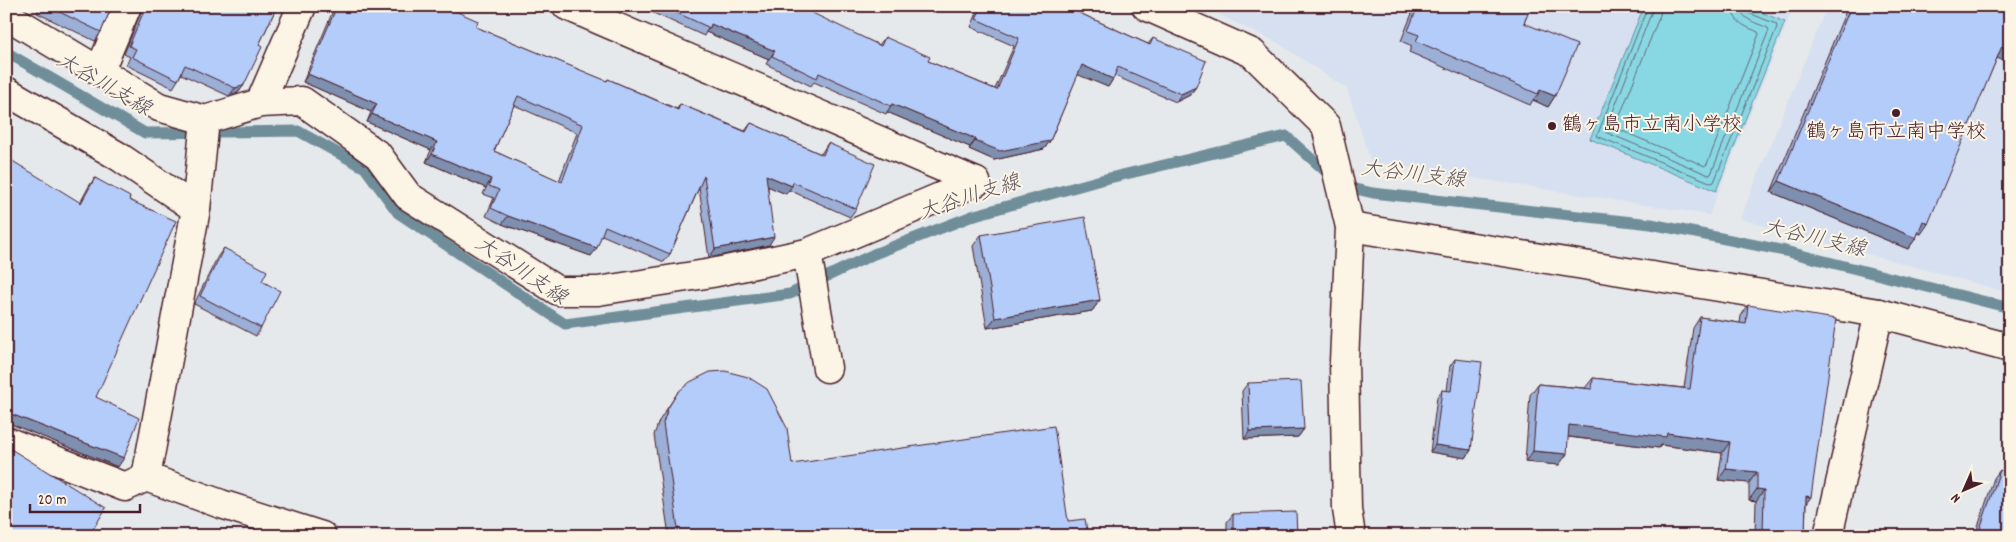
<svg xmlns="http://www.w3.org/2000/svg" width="2016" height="542" font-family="Dekko,'Klee One',sans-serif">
  <rect width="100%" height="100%" fill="#e6e9eb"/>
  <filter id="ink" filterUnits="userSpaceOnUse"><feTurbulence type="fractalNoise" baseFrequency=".02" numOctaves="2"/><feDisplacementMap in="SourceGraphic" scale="10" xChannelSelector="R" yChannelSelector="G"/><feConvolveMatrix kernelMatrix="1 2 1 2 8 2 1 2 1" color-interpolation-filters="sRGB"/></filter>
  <g filter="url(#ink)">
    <!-- built -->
    <g fill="#d7e0f0">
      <path d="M1201 6H1794L1709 215 1371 162 1347 89 1278 43Z"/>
      <path d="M1827 6H2010V293L1740 219Z"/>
    </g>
    <!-- water -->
    <path fill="#88d8e4" stroke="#6f8e9a" d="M1644 6H1746L1785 22 1716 191 1590 139Z"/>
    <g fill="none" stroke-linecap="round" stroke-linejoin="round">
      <!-- shore -->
      <g stroke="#636975" stroke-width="1">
        <path d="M1648 6 1597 136 1712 183 1714 182 1777 27 1776 24 1749 13 1746 6"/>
        <path d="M1654 6 1605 132 1709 175 1711 174 1769 30 1768 28C1757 23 1741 20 1740 6"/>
        <path d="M1662 6 1660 15 1615 128 1705 166 1707 164 1759 34 1758 32C1745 26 1733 23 1732 6"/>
      </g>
      <!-- stream -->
      <path stroke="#6f8e9a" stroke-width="11" d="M6 52 145 133 298 131 365 168 398 213 565 324 790 294 874 254 975 215 1101 180 1286 136 1342 186 1373 193 1651 224 1785 251 2010 308"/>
      <!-- minor casing -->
      <g stroke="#4a1f2b" stroke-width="31">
        <g id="minor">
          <path d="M567 6 976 182"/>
          <path d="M1146 6 1252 53 1326 126 1350 227 1344 362 1347 509 1351 536"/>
          <path d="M6 15 159 107 205 120 260 103 302 101 378 155 408 196 558 291H598L712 273 807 253 976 182"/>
          <path d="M100 70 127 6"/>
          <path d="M6 91 118 156 196 209"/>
          <path d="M260 103 302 6"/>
          <path d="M1350 227 1879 313 2010 348"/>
          <path d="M807 253 827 368"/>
          <path d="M6 441 125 487 146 477 221 504 322 536"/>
          <path d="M146 477 196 209 205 120"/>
          <path d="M1828 536 1879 313"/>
        </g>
      </g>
      <!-- minor -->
      <use href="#minor" stroke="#fcf5e5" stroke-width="28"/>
    </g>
    <!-- wall -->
    <g fill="#9bafd7" stroke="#4a1f2b" fill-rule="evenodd">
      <path d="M40 6H112L101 32 95 41 37 13Z"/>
      <path d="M142 6H277L259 45 244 85 238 93 229 96 181 74 178 80 173 88 126 65 130 57 124 54 141 12Z"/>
      <path d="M335 6H444L476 27 606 81 608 79 677 109 680 104 745 131 751 123 821 154 828 143 856 209 850 217 789 190 786 194 768 186 769 245 709 258 699 188 670 254 664 262 602 235 591 256 502 224 486 216 494 198 483 194 486 188 426 162 431 150 367 122 371 112 303 82ZM514 105 577 133 559 181 494 151Z"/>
      <path d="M625 6H636L634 10Z"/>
      <path d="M638 6H794L879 45 885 37 928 61 995 89 1014 46 971 27 980 6H1064L1148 44 1153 38 1190 95 1176 102 1115 76 1108 87 1078 74 1050 141 1044 149 994 160 969 149 970 147 887 112 886 114 814 82 811 86 766 64 769 59 706 32 704 36Z"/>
      <path d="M1415 6H1531L1524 23 1555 96 1548 107 1533 100 1530 105 1409 52 1412 46 1401 41Z"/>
      <path d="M1848 6H2010L1997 58 1921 234 1918 233 1916 238 1908 249 1771 192Z"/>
      <path d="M95 178 129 200 96 397 118 467 6 422 80 203 89 186Z"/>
      <path d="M981 235 1100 300 1092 311 987 328 973 246Z"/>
      <path d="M224 248 262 281 261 328 256 336 194 304 218 256Z"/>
      <path d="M1748 305 1806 503 1805 536H1755L1756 501 1749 500V483L1718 480 1722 453 1661 445 1659 448 1568 437 1559 465 1525 462 1530 395 1538 384 1585 388 1593 378 1684 388 1693 328 1700 317 1740 323 1741 316Z"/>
      <path d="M1455 359 1471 450 1466 458 1430 452 1437 397 1442 390 1447 391 1450 366Z"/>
      <path d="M1248 383 1304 429 1298 437 1244 439 1242 391Z"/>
      <path d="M678 392 792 464 1068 521 1088 536H669L654 435 659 421Z"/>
      <path d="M2000 470 2010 536H1975L1994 478Z"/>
      <path d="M1233 514 1297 536H1227V522Z"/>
    </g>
    <!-- shaded-wall -->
    <g fill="#7e8faf" stroke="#4a1f2b">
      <path d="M711 24 775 51 769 59 706 32Z"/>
      <path d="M2002 46 2010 49V63L1994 57Z"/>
      <path d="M1082 65 1113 79 1108 87 1076 74Z"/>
      <path d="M308 74 377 104 371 112 303 82Z"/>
      <path d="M244 85 238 93 229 96 235 88Z"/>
      <path d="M1196 87 1190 95 1176 102 1181 94Z"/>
      <path d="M1540 90 1555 96 1548 107 1533 100 1538 94Z"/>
      <path d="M892 104 976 139 970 147 887 112Z"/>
      <path d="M372 114 437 142 431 150 367 122Z"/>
      <path d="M975 141H1050L1044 149 994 160 969 149Z"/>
      <path d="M432 154 491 179 486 188 426 162Z"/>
      <path d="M766 175 792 186 786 194 760 183Z"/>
      <path d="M1779 181 1916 238 1908 249 1771 192Z"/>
      <path d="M508 216 597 248 591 256 502 224Z"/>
      <path d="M1923 221 1928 224 1921 234 1915 232Z"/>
      <path d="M774 237 769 245 709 258 715 249Z"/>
      <path d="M1100 300 1092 311 987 328 995 318Z"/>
      <path d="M6 412 124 458 118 467 6 422Z"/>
      <path d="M1569 425 1667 433 1730 442 1722 453 1661 445 1659 448 1562 436Z"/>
      <path d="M1304 429 1298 437 1244 439 1250 431Z"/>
      <path d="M1435 445 1471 450 1466 458 1430 452Z"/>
      <path d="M1533 451 1567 454 1559 465 1525 462Z"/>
      <path d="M1726 469 1757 472 1749 483 1718 480Z"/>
      <path d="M1757 489 1764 490 1756 501 1749 500Z"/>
      <path d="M1806 496 1811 497 1803 508Z"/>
      <path d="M1980 529 2000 536H1976Z"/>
    </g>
    <!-- building -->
    <g fill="#b4ccfa" stroke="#4a1f2b" fill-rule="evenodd">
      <path d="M47 6H112L101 32Z"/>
      <path d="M146 6H277L259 45 262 47 244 85 235 88 185 65 178 80 132 57 136 49 129 46Z"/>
      <path d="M337 6H444L478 21 476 27 607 81 608 79 678 110 680 104 746 132 751 123 823 155 828 143 875 164 856 209 793 182 792 186 766 175 774 237 715 249 704 176 670 254 605 226 597 248 508 216 491 208 499 190 489 186 491 179 432 154 437 142 372 114 377 104 308 74ZM518 96 583 125 562 182 494 151Z"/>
      <path d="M662 6H798L881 46 885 37 930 57 928 61 997 90 1019 38 976 19 982 6H1064L1150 45 1153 38 1206 61 1196 87 1181 94 1118 67 1113 79 1082 65 1050 141 1000 151 975 141 976 139 892 104 891 106 819 73 817 78 772 56 775 51 711 24 710 28Z"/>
      <path d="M1418 6H1531L1524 23 1577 45 1555 96 1540 90 1538 94 1416 41 1419 35 1408 31Z"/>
      <path d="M1851 6H2010V49L2002 46 1928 224 1923 221 1916 238 1779 181Z"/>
      <path d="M6 157 81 203 95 178 130 197 129 200 176 221 96 397 139 418 124 458 6 412Z"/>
      <path d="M1085 217 1100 300 995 318 981 235Z"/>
      <path d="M224 248 267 271 262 281 280 291 261 328 200 296Z"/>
      <path d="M1748 305 1836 319 1811 497 1806 496 1805 536H1763L1764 490 1757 489V472L1726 469 1730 442 1667 433 1666 437 1569 425 1567 454 1533 451 1538 384 1592 389 1593 378 1690 389 1700 317 1746 324Z"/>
      <path d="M1455 359 1482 362 1471 450 1435 445 1442 390 1451 391Z"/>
      <path d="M725 371 748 377 767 389 787 428 792 464 1054 426 1068 521 1085 519 1088 536H679L663 423 668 408 678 392 690 382 710 372Z"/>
      <path d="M1301 381 1304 429 1250 431 1248 383Z"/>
      <path d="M6 446 106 508 89 536H6Z"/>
      <path d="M2000 470 2010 473V536H2000L1980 529Z"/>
      <path d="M1296 512 1297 536H1233V514Z"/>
    </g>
  </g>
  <!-- markers -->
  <g fill="#4a1f2b" stroke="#fcf5e5" stroke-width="2">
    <circle cx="1896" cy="113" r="5"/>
    <circle cx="1552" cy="126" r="5"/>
  </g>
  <g text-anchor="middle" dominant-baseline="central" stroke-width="4" stroke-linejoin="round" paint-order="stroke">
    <!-- poi labels -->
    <g font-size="20" fill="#4a1f2b" stroke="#fcf5e5" text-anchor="start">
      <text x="1562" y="126">鶴ヶ島市立南小学校</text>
      <text x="1896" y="133" text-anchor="middle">鶴ヶ島市立南中学校</text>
    </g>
    <!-- water labels -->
    <g font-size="21" font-style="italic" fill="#5d5662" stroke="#fcf5e5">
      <text transform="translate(103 86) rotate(30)">大谷川支線</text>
      <text transform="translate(1413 176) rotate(7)">大谷川支線</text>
      <text transform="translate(970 199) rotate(-18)">大谷川支線</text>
      <text transform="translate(1814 240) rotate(13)">大谷川支線</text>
      <text transform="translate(520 272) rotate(34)">大谷川支線</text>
    </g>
  </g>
  <!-- margin -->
  <rect width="2016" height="542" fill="none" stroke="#fcf5e5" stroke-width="25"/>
  <rect x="12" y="12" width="1991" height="517" fill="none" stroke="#4a1f2b" stroke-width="2" filter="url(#ink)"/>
  <!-- north arrow -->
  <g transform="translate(1964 490) rotate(225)" stroke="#fcf5e5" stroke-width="4" paint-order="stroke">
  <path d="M0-4L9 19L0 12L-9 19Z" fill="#4a1f2b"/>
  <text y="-8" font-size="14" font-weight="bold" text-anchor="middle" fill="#4a1f2b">N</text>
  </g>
  <!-- scale -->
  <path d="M30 504v8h110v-8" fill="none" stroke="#4a1f2b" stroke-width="2.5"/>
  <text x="38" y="504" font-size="15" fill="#4a1f2b" stroke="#fcf5e5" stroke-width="4" paint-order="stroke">20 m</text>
</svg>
